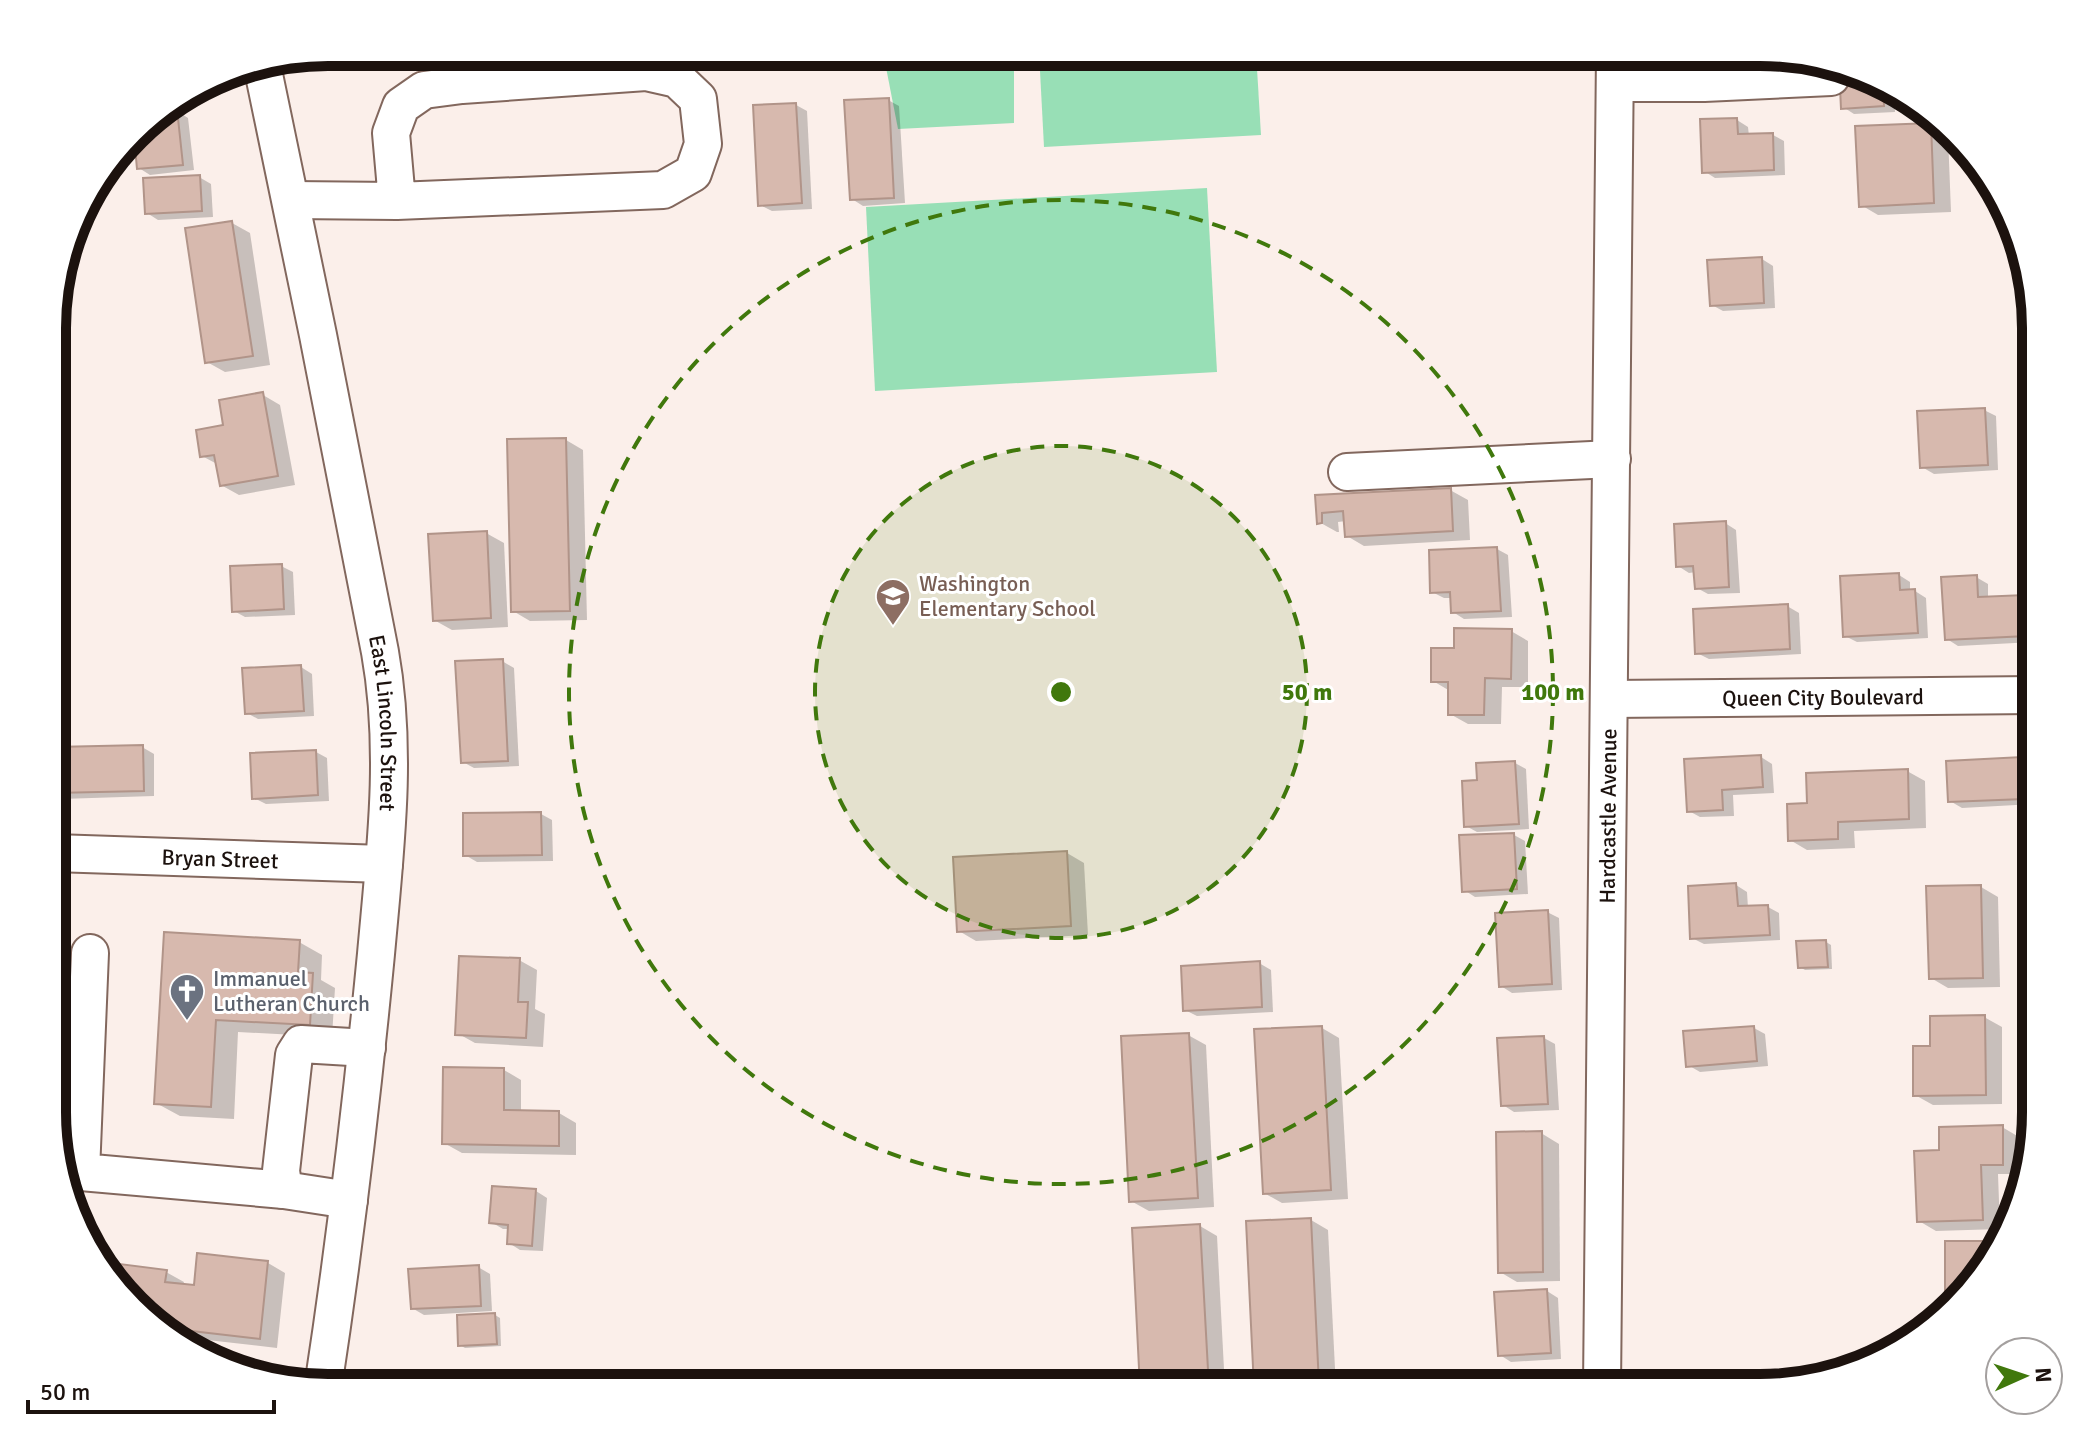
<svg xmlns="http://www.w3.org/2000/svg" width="2088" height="1440" font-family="Signika,sans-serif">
  <rect width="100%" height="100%" fill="#fbefea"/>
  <!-- green -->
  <g fill="#98dfb6">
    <path d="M883 52H1014V123L898 129Z"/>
    <path d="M1039 52H1256L1261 135 1044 147Z"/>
    <path d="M1207 188 1217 372 875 391 866 207Z"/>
  </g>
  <!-- shadow -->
  <g fill="#0003">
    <path d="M1841 65 1849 67 1894 90 1895 112 1854 114 1843 107Z"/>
    <path d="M888 100 899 106 905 203 863 206 852 199Z"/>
    <path d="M796 105 807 111 812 209 772 211 760 205Z"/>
    <path d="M177 111 188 118 194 170 150 175 139 168 135 134 138 131 149 129 148 119 158 113Z"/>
    <path d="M1737 120 1748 127 1749 136 1773 135 1784 141 1785 175 1715 178 1704 171Z"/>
    <path d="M1930 125 1948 135 1951 212 1878 215 1861 205Z"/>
    <path d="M199 177 211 184 213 217 158 220 147 213Z"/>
    <path d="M232 223 250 233 270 365 225 372 207 362Z"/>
    <path d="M1762 259 1773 266 1775 308 1723 311 1712 305Z"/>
    <path d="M263 395 280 405 295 485 239 495 221 485 217 464 202 456 226 426Z"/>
    <path d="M1984 410 1996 416 1998 470 1934 474 1922 467Z"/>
    <path d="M566 440 583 450 587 620 530 621 513 611Z"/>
    <path d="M1450 490 1468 500 1470 540 1364 546 1347 536 1346 521 1338 522 1339 532H1337L1319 522 1317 497Z"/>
    <path d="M1725 523 1736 530 1740 593 1708 594 1697 588 1696 572 1689 573 1678 566Z"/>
    <path d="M486 533 504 543 508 627 452 630 434 620Z"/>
    <path d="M1497 549 1508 555 1512 617 1464 619 1453 612 1452 598H1444L1432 592Z"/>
    <path d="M281 566 293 572 295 615 245 617 234 611Z"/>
    <path d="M1899 575 1910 582V591H1915L1926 598 1928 638 1857 642 1845 636Z"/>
    <path d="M1976 577 1988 584V599L2025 597 2035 603V642L1958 646 1947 639Z"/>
    <path d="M1787 606 1799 613 1801 654 1709 659 1697 653Z"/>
    <path d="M1511 631 1528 641V687H1502L1501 724H1468L1450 714V691L1433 681 1456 650Z"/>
    <path d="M502 661 514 668 519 766 474 768 463 762Z"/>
    <path d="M301 667 312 674 314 716 258 719 247 713Z"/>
    <path d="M142 747 154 754V796L61 799 54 795V749Z"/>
    <path d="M316 752 327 758 329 801 266 804 254 798Z"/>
    <path d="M1761 757 1772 764 1774 793 1733 795 1734 816 1700 817 1689 811Z"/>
    <path d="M2021 759 2032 766 2034 804 1962 808 1950 801Z"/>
    <path d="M1515 763 1526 769 1529 829 1477 832 1466 826 1479 782Z"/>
    <path d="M1907 771 1925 781 1926 828 1854 831 1855 848 1807 850 1790 840 1809 805Z"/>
    <path d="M541 814 552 820 553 861 477 862 465 855Z"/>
    <path d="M1514 835 1525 841 1528 894 1475 897 1464 890Z"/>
    <path d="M1067 853 1084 863 1088 935 976 941 959 931Z"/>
    <path d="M1736 885 1747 892 1748 908 1768 907 1779 913 1780 940 1704 944 1692 938Z"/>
    <path d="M1981 887 1998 897 2000 987 1948 988 1931 978Z"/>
    <path d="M1547 912 1559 918 1562 990 1512 993 1501 986Z"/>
    <path d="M166 934 299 942 322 955 321 980 335 988 332 1037 238 1032 234 1119 180 1116 156 1103Z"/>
    <path d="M1826 942 1831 945 1832 969 1805 970 1800 967Z"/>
    <path d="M519 960 537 970 535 1009 545 1014 543 1047 475 1043 457 1033Z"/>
    <path d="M1259 963 1271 970 1273 1012 1197 1016 1185 1010Z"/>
    <path d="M1984 1017 2002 1027V1104L1933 1105 1915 1095 1932 1048Z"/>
    <path d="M1322 1028 1339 1038 1348 1199 1282 1203 1264 1193Z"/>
    <path d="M1754 1028 1765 1034 1768 1066 1700 1072 1688 1065Z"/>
    <path d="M1188 1035 1206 1045 1214 1207 1149 1211 1131 1201Z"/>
    <path d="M1544 1038 1555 1044 1559 1110 1514 1112 1503 1105Z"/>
    <path d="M504 1070 521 1080V1112L559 1113 576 1123V1155L462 1153 444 1143Z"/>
    <path d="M2002 1127 2019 1137 2020 1174H1998L2000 1229 1936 1231 1919 1221 1941 1152Z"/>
    <path d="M1541 1133 1559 1144 1560 1281 1517 1282 1500 1272Z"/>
    <path d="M536 1191 547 1198 543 1251 520 1250 509 1243 510 1229H503L491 1222Z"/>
    <path d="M1311 1220 1328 1230 1336 1388H1258Z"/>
    <path d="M1200 1226 1217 1236 1225 1388H1142Z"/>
    <path d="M268 1263 285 1273 277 1348 172 1336 156 1326V1317L146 1316 120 1286 122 1267 166 1272 184 1282 183 1286 196 1287Z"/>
    <path d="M478 1267 490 1274 492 1311 424 1315 412 1308Z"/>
    <path d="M1547 1291 1558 1298 1561 1359 1511 1362 1500 1355Z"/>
    <path d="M495 1315 500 1318 501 1346 465 1348 460 1345Z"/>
    <path d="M221 1364 254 1368 265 1375V1378L239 1373Z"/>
    <path d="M390 1379 461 1387H389Z"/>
  </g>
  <!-- building -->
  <g fill="#d7b9ae" stroke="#b19489" stroke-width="2">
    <path d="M1839 65 1849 67 1883 85 1884 106 1841 109Z"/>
    <path d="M889 98 894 198 850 200 844 100Z"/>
    <path d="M796 103 802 203 758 206 753 105Z"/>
    <path d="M177 109 183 165 137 169 134 136 140 128H147L146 120 162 111Z"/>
    <path d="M1737 118 1738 134 1773 133 1774 170 1702 173 1700 119Z"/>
    <path d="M1931 123 1934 203 1859 207 1855 126Z"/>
    <path d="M200 175 202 211 145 214 143 178Z"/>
    <path d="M232 221 253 356 205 363 185 228Z"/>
    <path d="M1762 257 1764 303 1710 306 1707 260Z"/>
    <path d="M263 392 278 476 220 486 214 455 200 457 196 430 223 425 219 400Z"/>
    <path d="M1985 408 1988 465 1920 468 1917 411Z"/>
    <path d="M566 438 570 611 511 612 507 439Z"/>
    <path d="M1451 488 1453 531 1345 537 1343 511 1322 513V523L1317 524 1315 495Z"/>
    <path d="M1726 521 1729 587 1695 589 1693 566 1676 567 1674 524Z"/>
    <path d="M487 531 491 618 433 621 428 534Z"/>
    <path d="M1497 547 1501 611 1451 613 1450 592 1430 593 1429 550Z"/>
    <path d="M282 564 284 609 232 612 230 566Z"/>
    <path d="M1899 573 1900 590 1915 589 1918 633 1843 637 1840 576Z"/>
    <path d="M1977 575 1978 597 2025 595 2027 636 1945 640 1941 577Z"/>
    <path d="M1788 604 1790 649 1695 654 1693 609Z"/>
    <path d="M1454 628 1512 629 1511 679 1485 678 1484 715H1448V682H1431V648H1454Z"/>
    <path d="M503 659 508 761 461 763 455 661Z"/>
    <path d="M301 665 304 711 245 714 242 668Z"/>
    <path d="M143 745 144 791 54 793V747Z"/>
    <path d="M316 750 318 795 252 799 250 753Z"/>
    <path d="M1761 755 1763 787 1722 790 1723 810 1687 812 1684 759Z"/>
    <path d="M2022 757 2024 799 1948 802 1946 761Z"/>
    <path d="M1515 761 1519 824 1464 827 1462 781 1477 780 1476 763Z"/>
    <path d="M1908 769 1909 819 1838 822V839L1788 841 1787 804 1807 803 1806 773Z"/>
    <path d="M541 812 542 855 463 856V813Z"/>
    <path d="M1514 833 1517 889 1462 892 1459 835Z"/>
    <path d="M1067 851 1071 926 957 932 953 857Z"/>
    <path d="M1736 883 1738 906 1768 905 1770 935 1690 939 1688 886Z"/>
    <path d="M1981 885 1983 978 1929 979 1926 886Z"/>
    <path d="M1548 910 1552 984 1499 987 1495 913Z"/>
    <path d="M164 932 300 940 298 972 313 973 310 1025 216 1020 211 1107 154 1104Z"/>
    <path d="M1826 940 1828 967 1798 968 1796 941Z"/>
    <path d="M459 956 520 958 518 1002H528L526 1038 455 1035Z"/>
    <path d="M1260 961 1262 1007 1183 1011 1181 966Z"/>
    <path d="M1985 1015 1986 1095 1913 1096V1046H1930V1016Z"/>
    <path d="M1322 1026 1331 1190 1263 1194 1254 1029Z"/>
    <path d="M1754 1026 1757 1061 1686 1067 1683 1031Z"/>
    <path d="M1189 1033 1198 1198 1129 1202 1121 1036Z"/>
    <path d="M1544 1036 1548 1104 1501 1106 1497 1038Z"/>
    <path d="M443 1067 504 1068V1110L559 1111V1146L442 1144Z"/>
    <path d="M2003 1125V1165H1981L1983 1220 1917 1222 1914 1151 1939 1150V1127Z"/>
    <path d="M1542 1131 1543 1272 1498 1273 1496 1132Z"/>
    <path d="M492 1186 536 1189 532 1246 507 1244 508 1225 489 1223Z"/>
    <path d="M1311 1218 1319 1385 1254 1388 1246 1221Z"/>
    <path d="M1200 1224 1209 1388H1140L1132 1228Z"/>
    <path d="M1945 1241H2000L1979 1280 1945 1308Z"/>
    <path d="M197 1253 268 1261 260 1339 157 1327 153 1323 154 1310 140 1308 118 1283 120 1264 167 1270 165 1282 194 1285Z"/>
    <path d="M479 1265 481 1306 411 1309 408 1269Z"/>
    <path d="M1547 1289 1551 1353 1498 1356 1494 1292Z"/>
    <path d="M495 1313 497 1344 458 1346 457 1315Z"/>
    <path d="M216 1361 255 1366 253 1376 239 1373Z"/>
    <path d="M388 1377 462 1386V1387H387Z"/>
  </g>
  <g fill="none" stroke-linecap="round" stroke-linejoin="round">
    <!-- minor casing -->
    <g stroke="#82675d" stroke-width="40">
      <g id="minor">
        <path id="s1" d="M262 65 318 335 380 652C398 752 385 853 376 954 362 1099 345 1243 323 1387"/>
        <path d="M1615 83H1704L1831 77"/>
        <path d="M291 200 397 201 663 190 693 173 703 144 698 99 677 79 646 72 462 85 424 90 401 106 391 133 397 201"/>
        <path d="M1347 472 1612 459"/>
        <path id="s2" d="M1609 699 2035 695"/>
        <path id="s3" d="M54 853 384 864"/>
        <path d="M90 953 81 1172 284 1190"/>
        <path d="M349 1200 284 1190 281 1171 294 1055 301 1044 367 1048"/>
        <path id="s4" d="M1602 1388 1615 53"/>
      </g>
    </g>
    <!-- minor -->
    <use href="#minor" stroke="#fff" stroke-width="36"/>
  </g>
  <!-- distance rings -->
  <circle cx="1061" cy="692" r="246" fill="#40780c" fill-opacity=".12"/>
  <g fill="none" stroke="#40780c" stroke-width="4" stroke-dasharray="14 10">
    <circle cx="1061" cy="692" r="246"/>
    <circle cx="1061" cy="692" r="492"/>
  </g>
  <!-- icons -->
  <defs>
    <g id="school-pin" transform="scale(1.8)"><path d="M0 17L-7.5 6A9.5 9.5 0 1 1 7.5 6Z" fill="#8d6e63" stroke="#fff"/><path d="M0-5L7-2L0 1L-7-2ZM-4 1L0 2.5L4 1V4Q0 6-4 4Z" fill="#fff"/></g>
    <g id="church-pin" transform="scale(1.8)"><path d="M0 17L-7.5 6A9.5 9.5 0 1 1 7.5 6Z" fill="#6b7280" stroke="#fff"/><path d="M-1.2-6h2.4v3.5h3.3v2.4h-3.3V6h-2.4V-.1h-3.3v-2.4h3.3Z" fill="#fff"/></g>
  </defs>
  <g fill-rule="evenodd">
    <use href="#school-pin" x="893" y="596"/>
    <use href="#church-pin" x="187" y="991"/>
  </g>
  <g text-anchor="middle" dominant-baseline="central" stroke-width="6" stroke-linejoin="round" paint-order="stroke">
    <!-- education labels -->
    <g font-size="22" fill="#785e54" stroke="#fff" text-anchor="start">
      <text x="919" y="583">Washington<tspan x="919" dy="25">Elementary School</tspan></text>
    </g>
    <!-- street labels -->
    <g font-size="22" fill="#1c120e" stroke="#fff">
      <text stroke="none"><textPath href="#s2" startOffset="214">Queen City Boulevard</textPath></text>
      <text stroke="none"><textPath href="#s1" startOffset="670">East Lincoln Street</textPath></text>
      <text stroke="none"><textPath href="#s4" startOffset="572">Hardcastle Avenue</textPath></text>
      <text stroke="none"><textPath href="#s3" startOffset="166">Bryan Street</textPath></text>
    </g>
    <!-- worship labels -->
    <g font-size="22" fill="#5b616d" stroke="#fff" text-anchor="start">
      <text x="213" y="978">Immanuel<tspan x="213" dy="25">Lutheran Church</tspan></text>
    </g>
  </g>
  <!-- crop -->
  <path d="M0 0H2088V1440H0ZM328 66H1760A262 262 0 0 1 2022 328V1112A262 262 0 0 1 1760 1374H328A262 262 0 0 1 66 1112V328A262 262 0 0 1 328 66Z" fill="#fff" fill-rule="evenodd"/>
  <path fill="none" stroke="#1c120e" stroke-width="10" d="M328 66H1760A262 262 0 0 1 2022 328V1112A262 262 0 0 1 1760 1374H328A262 262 0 0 1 66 1112V328A262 262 0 0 1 328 66Z"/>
  <circle cx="1061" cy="692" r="12" fill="#40780c" stroke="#fff" stroke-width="4"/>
  <g font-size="24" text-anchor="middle" font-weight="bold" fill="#40780c" stroke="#fff" stroke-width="6" stroke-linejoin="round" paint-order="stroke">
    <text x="1307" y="700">50 m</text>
    <text x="1553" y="700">100 m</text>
  </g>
  <!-- north arrow -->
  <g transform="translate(2024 1376) rotate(87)"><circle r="38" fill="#ffffff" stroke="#a4a09f" stroke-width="2"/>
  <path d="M0-6L14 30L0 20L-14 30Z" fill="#40780c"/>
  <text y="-12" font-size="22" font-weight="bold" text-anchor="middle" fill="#1c120e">N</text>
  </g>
  <!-- scale -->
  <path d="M28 1400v12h246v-12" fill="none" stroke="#1c120e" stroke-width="4"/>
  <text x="40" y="1400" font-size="24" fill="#1c120e" stroke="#ffffff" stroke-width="6" paint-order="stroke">50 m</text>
</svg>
